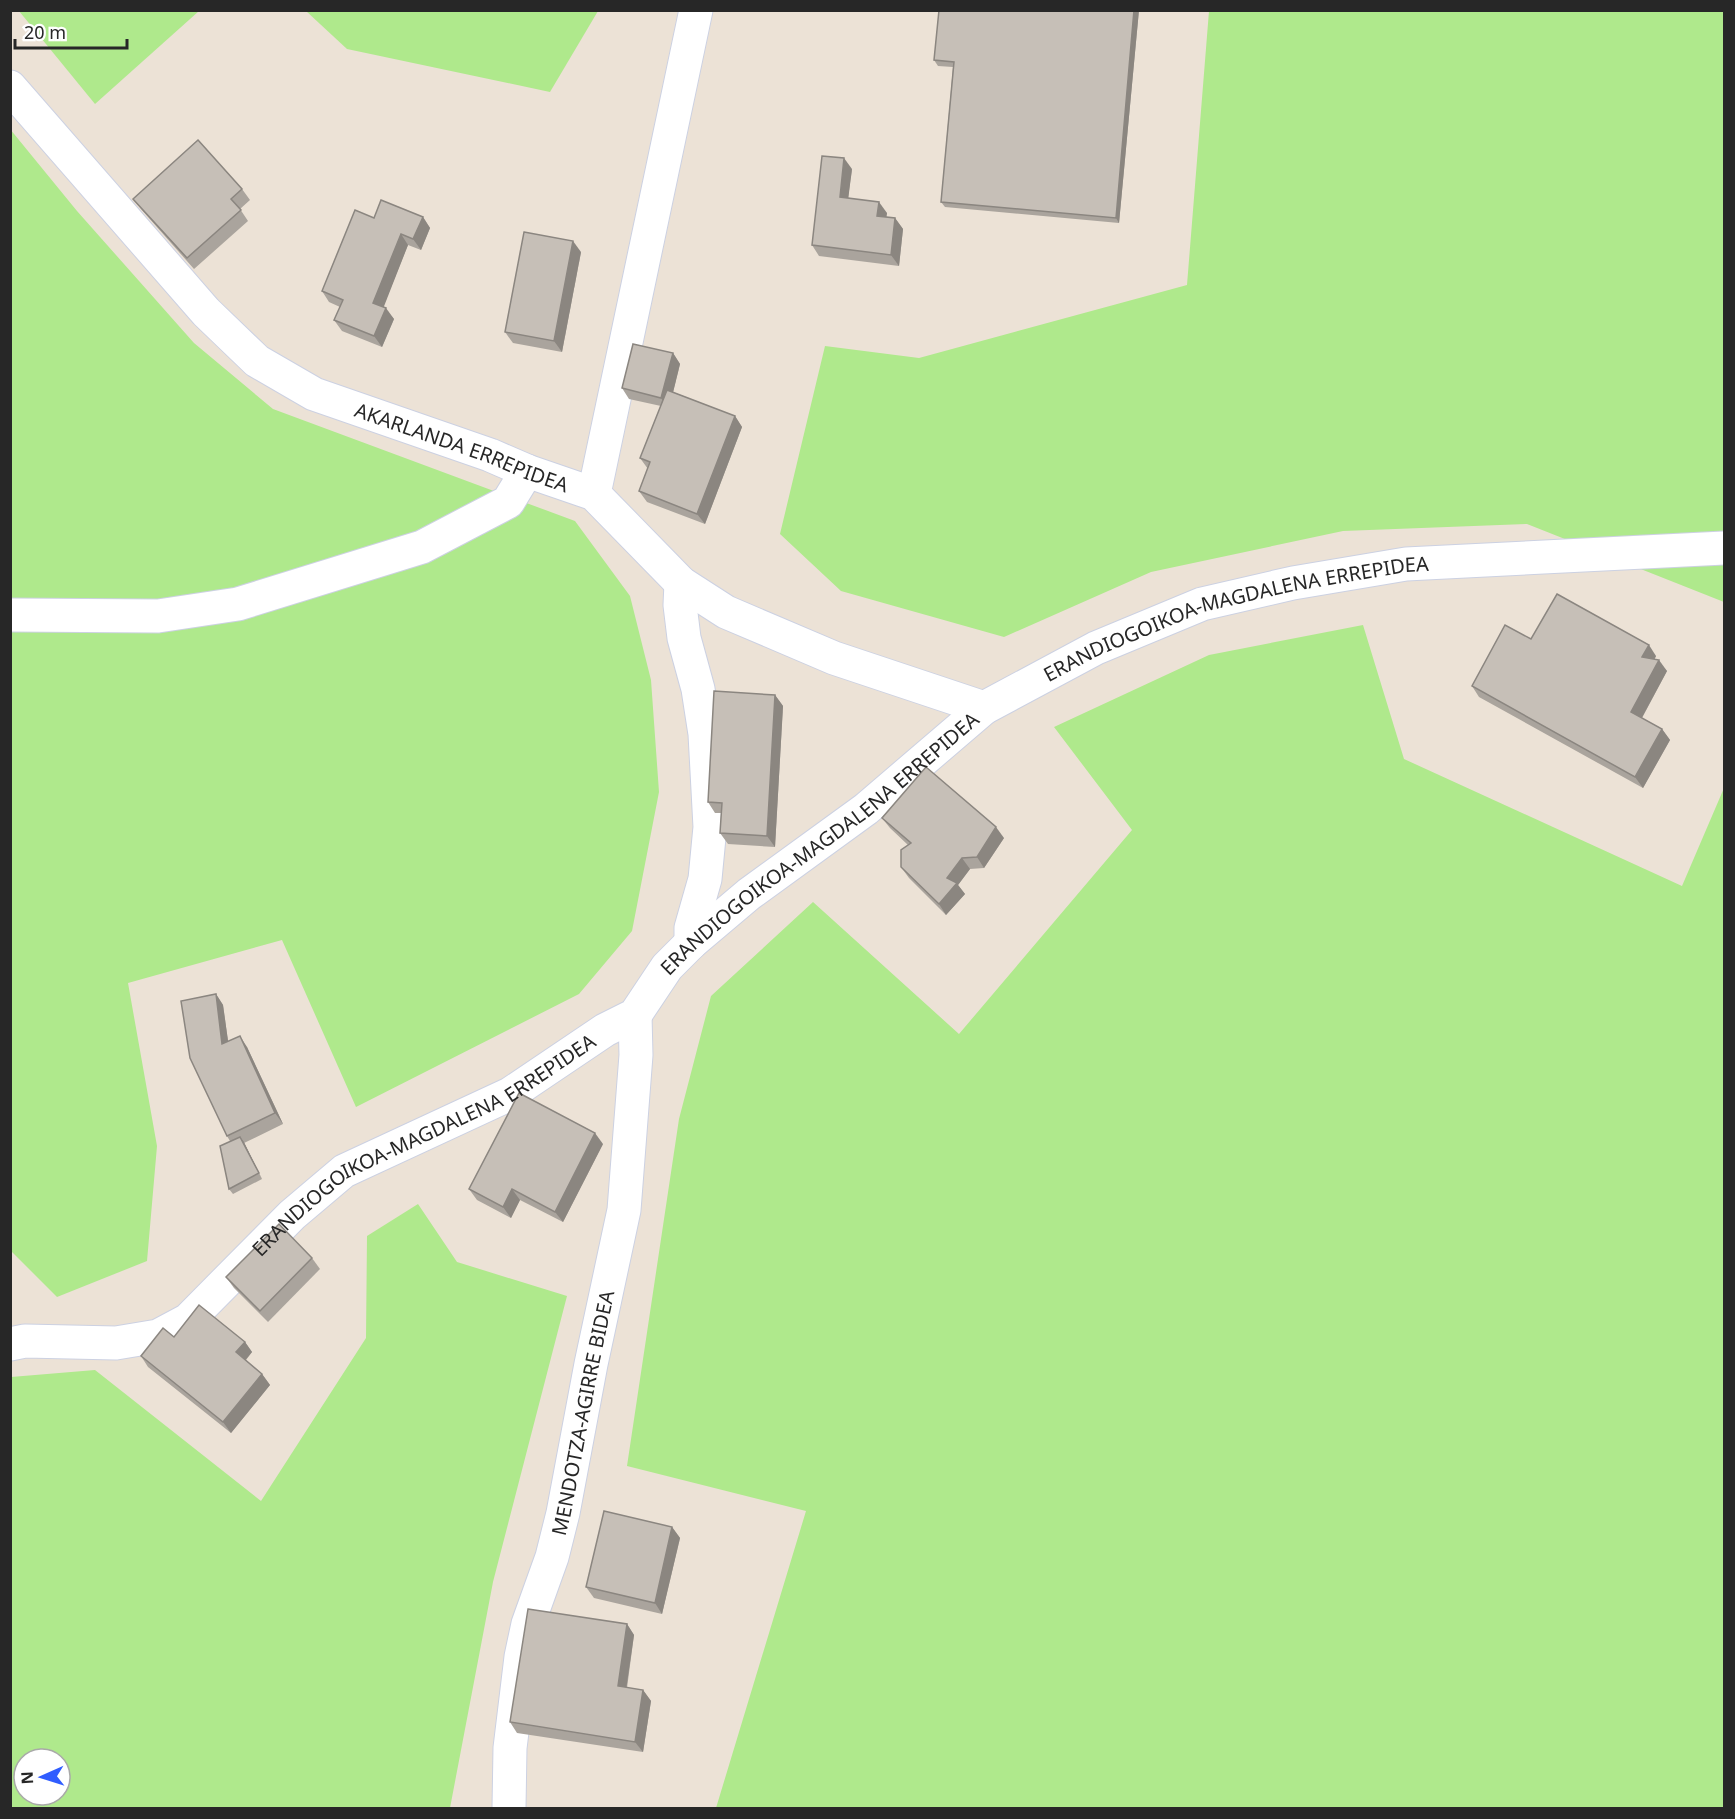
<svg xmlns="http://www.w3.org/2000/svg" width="1735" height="1819" font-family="'Noto Sans',sans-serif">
  <rect width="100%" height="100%" fill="#ece2d6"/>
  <!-- green -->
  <g fill="#afe98c" fill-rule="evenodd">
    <path d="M19 11H199L95 104Z"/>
    <path d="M306 11H598L550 92 347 49Z"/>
    <path d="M1209 11H1724V602L1527 524 1343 531 1151 572 1004 637 841 591 780 534 825 346 919 358 1187 285Z"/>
    <path d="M10 129 77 211 194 343 273 409 575 521 630 596 651 680 659 792 632 931 579 994 356 1107 282 940 128 983 157 1146 147 1261 57 1297 10 1250Z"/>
    <path d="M1363 625 1404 759 1682 886 1724 788V1808H716L806 1511 627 1466 679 1119 711 996 813 902 959 1034 1132 830 1054 727 1209 655Z"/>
    <path d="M418 1204 457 1262 567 1296 493 1582 450 1808H11V1377L95 1370 261 1501 366 1338 367 1236ZM24 1759H60V1795H24Z"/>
  </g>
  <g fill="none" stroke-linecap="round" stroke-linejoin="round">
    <!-- minor casing -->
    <g stroke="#ccd1e2" stroke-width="35">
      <g id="minor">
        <path id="s1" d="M10 87 206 312 257 361 314 394 490 455 527 471 594 494 681 583 726 612 834 658 984 708"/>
        <path d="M594 494 696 10"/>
        <path d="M681 583 680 605 684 638 698 689 705 734 710 827 705 879 691 928V943"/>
        <path d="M10 615 158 616 238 604 422 547 508 502 527 471"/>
        <path id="s2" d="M10 1344 25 1341 116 1343 158 1336 188 1320 292 1215 344 1171 510 1094 605 1030 635 1015 667 967 691 943 749 894 866 809 984 708 1096 648 1202 604 1293 583 1406 564 1724 548"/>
        <path id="s3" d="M509 1808 510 1748 521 1657 528 1624 552 1557 563 1513 591 1364 624 1210 636 1055 635 1015"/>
      </g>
    </g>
    <!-- minor -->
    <use href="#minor" stroke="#fff" stroke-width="33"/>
  </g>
  <!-- wall -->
  <g fill="#aaa49d">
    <path d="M939 10H1139L1119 223 945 207 941 202 953 67 938 66 934 60Z"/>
    <path d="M852 169 848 198 887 213 886 217 895 218 903 229 899 266 819 256 812 245Z"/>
    <path d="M242 189 250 200 240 209 248 221 194 269 141 209 133 199Z"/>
    <path d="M423 217 430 228 421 250 408 245 383 307 394 319 382 347 342 331 334 320 340 307 329 302 322 291 374 218Z"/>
    <path d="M581 252 562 352 513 343 505 332Z"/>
    <path d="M673 353 680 364 673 392 735 416 742 427 705 524 647 502 639 491 648 469 640 458 661 406 629 399 622 388Z"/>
    <path d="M1531 639 1656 656 1654 660 1667 671 1642 718 1662 729 1670 740 1643 788 1479 697 1472 686Z"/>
    <path d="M775 695 783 706 775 847 728 844 720 833 721 813H715L708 802Z"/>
    <path d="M882 818 1004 838 984 868 970 869 958 885 965 894 946 915 909 878 901 867 908 845 890 828Z"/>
    <path d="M216 994 223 1005 228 1041 247 1047 283 1124 244 1143 262 1179 233 1194 229 1189 230 1141 227 1136Z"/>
    <path d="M603 1144 563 1222 520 1200 511 1218 477 1200 469 1189Z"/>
    <path d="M312 1258 320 1269 268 1322 234 1288 226 1277Z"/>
    <path d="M245 1342 252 1352 246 1360 262 1374 270 1385 231 1433 148 1367 141 1356Z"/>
    <path d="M672 1527 680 1538 662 1614 594 1598 586 1587Z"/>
    <path d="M627 1624 634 1635 627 1688 643 1690 651 1701 643 1752 517 1733 510 1722Z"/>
  </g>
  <!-- shaded-wall -->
  <g fill="#8b8680">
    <path d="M1134 10H1139L1119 223 1116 218Z"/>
    <path d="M844 158 852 169 847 208 840 197Z"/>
    <path d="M879 202 887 213 885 227 877 216Z"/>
    <path d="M423 217 430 228 421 250 413 239Z"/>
    <path d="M895 218 903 229 899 266 891 255Z"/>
    <path d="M401 234 408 245 381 314 373 303Z"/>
    <path d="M573 241 581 252 562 352 554 341Z"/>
    <path d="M386 308 394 319 382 347 374 336Z"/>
    <path d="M673 353 680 364 669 409 661 398Z"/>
    <path d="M735 416 742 427 705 524 697 514Z"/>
    <path d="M1649 645 1656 656 1650 668 1642 657Z"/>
    <path d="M1659 660 1667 671 1639 723 1631 712Z"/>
    <path d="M775 695 783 706 775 847 767 836Z"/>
    <path d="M1662 729 1670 740 1643 788 1635 777Z"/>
    <path d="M996 827 1004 838 984 868 977 857Z"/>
    <path d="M962 858 970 869 958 885 965 894 946 915 939 904 947 878Z"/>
    <path d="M216 994 223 1005 230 1055 222 1044Z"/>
    <path d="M240 1036 247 1047 283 1124 275 1113Z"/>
    <path d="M595 1133 603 1144 563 1222 555 1212Z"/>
    <path d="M240 1137 244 1142 262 1179 259 1173Z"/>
    <path d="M512 1189 520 1200 511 1218 503 1207Z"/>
    <path d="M245 1342 252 1352 243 1363 236 1352Z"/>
    <path d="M262 1374 270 1385 231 1433 223 1422Z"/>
    <path d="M672 1527 680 1538 662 1614 655 1603Z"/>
    <path d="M627 1624 634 1635 625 1697 618 1686Z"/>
    <path d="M643 1690 651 1701 643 1752 635 1742Z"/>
  </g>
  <!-- building -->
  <g fill="#c6bfb7" stroke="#8b8680" stroke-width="1.5">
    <path d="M939 10H1134L1116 218 941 202 954 62 934 60Z"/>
    <path d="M198 140 242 189 231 199 241 210 187 258 133 199Z"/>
    <path d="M822 156 844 158 840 197 879 202 877 216 895 218 891 255 812 245Z"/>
    <path d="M381 200 423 217 413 239 401 234 373 303 386 308 374 336 334 320 343 300 322 291 355 210 374 218Z"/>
    <path d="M524 232 573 241 554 341 505 332Z"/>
    <path d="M633 344 673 353 661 398 622 388Z"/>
    <path d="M667 390 735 416 697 514 639 491 650 462 640 458Z"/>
    <path d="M1557 594 1649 645 1642 657 1659 660 1631 712 1662 729 1635 777 1472 686 1505 625 1531 639Z"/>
    <path d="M714 691 775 695 767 836 720 833 722 803 708 802Z"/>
    <path d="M926 767 996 827 977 857 962 858 947 878 957 883 939 904 901 867V850L911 843 882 818Z"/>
    <path d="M216 994 222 1044 240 1036 275 1113 227 1136 190 1058 181 1001Z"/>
    <path d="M519 1093 595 1133 555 1212 512 1189 503 1207 469 1189Z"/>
    <path d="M240 1137 259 1173 229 1189 220 1146Z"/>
    <path d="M279 1224 312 1258 260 1311 226 1277Z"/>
    <path d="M199 1305 245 1342 236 1352 262 1374 223 1422 141 1356 163 1328 174 1337Z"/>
    <path d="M604 1511 672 1527 655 1603 586 1587Z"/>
    <path d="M528 1609 627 1624 618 1686 643 1690 635 1742 510 1722Z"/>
  </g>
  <g text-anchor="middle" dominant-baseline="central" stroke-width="5" stroke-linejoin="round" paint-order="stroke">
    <!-- street labels -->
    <g font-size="20" fill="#272727" stroke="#fff">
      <text stroke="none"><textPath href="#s1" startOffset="592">AKARLANDA ERREPIDEA</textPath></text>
      <text stroke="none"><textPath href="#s2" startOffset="1468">ERANDIOGOIKOA-MAGDALENA ERREPIDEA</textPath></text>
      <text stroke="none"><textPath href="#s2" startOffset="984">ERANDIOGOIKOA-MAGDALENA ERREPIDEA</textPath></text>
      <text stroke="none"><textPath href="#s2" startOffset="480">ERANDIOGOIKOA-MAGDALENA ERREPIDEA</textPath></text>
      <text stroke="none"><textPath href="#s3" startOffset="404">MENDOTZA-AGIRRE BIDEA</textPath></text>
    </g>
  </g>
  <!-- border -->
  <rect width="1735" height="1819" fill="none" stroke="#272727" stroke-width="24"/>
  <!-- north arrow -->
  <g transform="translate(42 1777) rotate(267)"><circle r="28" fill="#ffffff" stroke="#a9a9a9" stroke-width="1.5"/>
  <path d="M0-4.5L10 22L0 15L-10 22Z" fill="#305dff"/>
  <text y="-9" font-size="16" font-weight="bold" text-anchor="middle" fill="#272727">N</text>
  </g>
  <!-- scale -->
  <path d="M15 39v9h112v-9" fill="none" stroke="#272727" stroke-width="3"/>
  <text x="24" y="39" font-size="18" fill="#272727" stroke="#ffffff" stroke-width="4.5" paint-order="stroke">20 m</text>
</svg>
